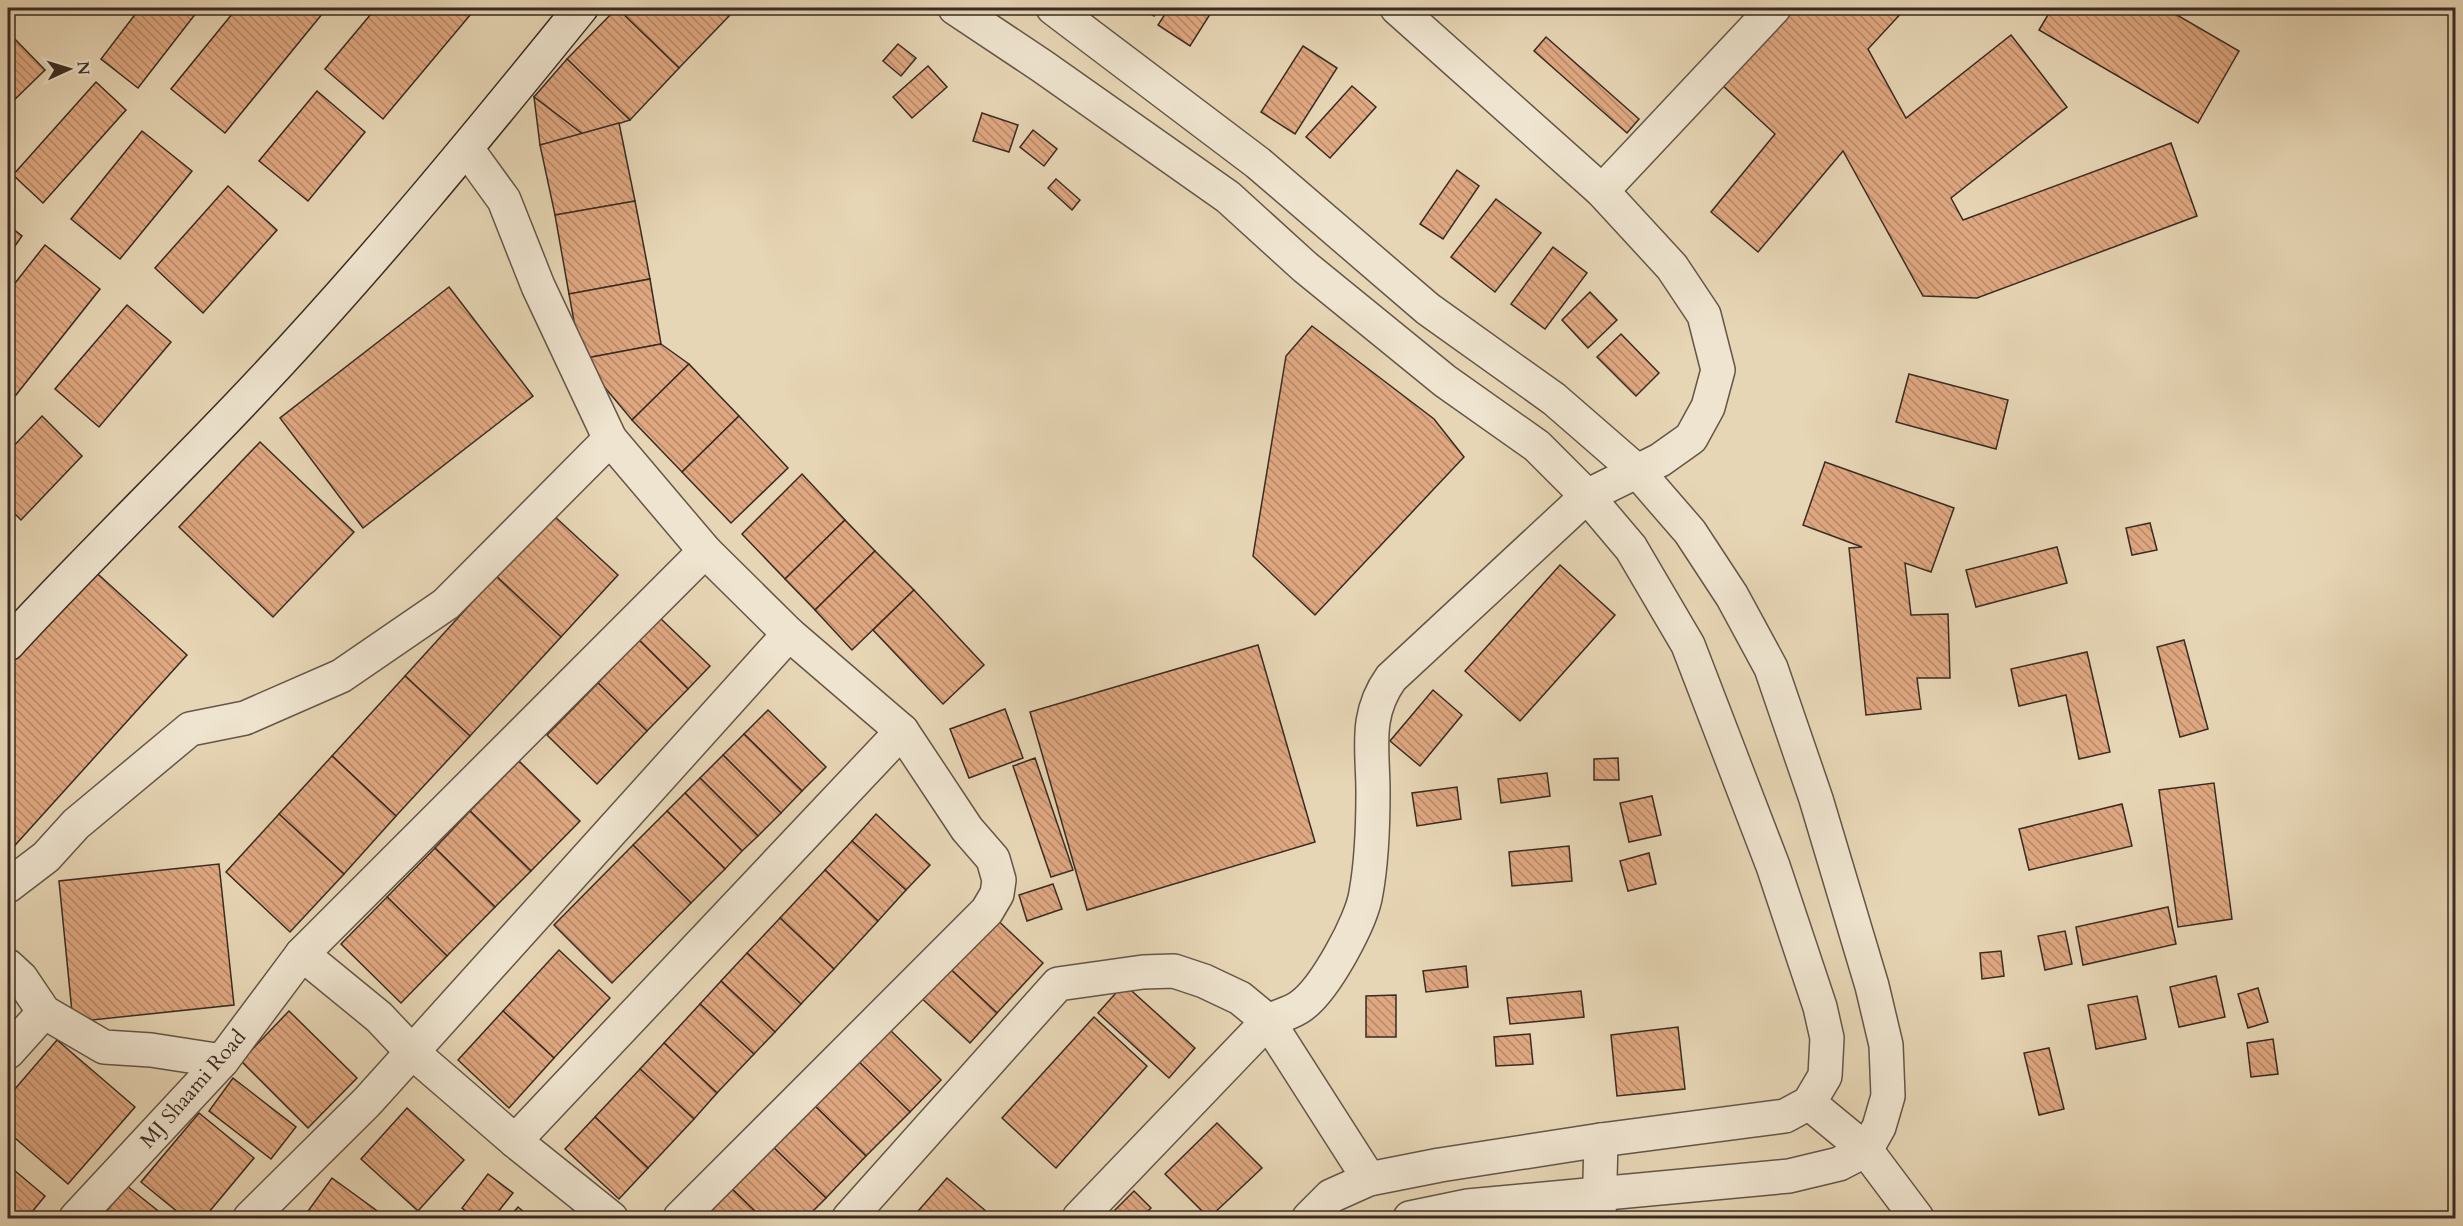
<svg xmlns="http://www.w3.org/2000/svg" width="2463" height="1226" font-family="Cardo,serif">
  <defs>
    <pattern id="building-back-hatch" width="6" height="6" patternUnits="userSpaceOnUse" patternTransform="scale(1.5)"><rect width="6" height="6" fill="#e0a881"/><path d="M-1 5l2 2M0 0l6 6M5-1l2 2" fill="none" stroke="#b78969"/></pattern>
  </defs>
  <rect width="100%" height="100%" fill="#e7d6b5"/>
  <filter id="stains"><feTurbulence type="fractalNoise" baseFrequency=".00333" numOctaves="4"/><feColorMatrix values="0 0 0 0 .2 0 0 0 0 .09 0 0 0 0 .02 0 0 0 .5 -.17"/></filter>
  <radialGradient id="worn" r=".72"><stop offset=".6" stop-color="#630" stop-opacity="0"/><stop offset="1" stop-color="#630" stop-opacity=".3"/></radialGradient>
  <!-- building -->
  <g fill="url(#building-back-hatch)" stroke="#392b24" stroke-width="1.5">
    <path d="M8 8H20L8 17Z"/>
    <path d="M140 8H200L138 88 101 59Z"/>
    <path d="M237 8H327L225 133 171 89Z"/>
    <path d="M376 8H476L383 119 325 69Z"/>
    <path d="M617 8H722L730 15 679 68Z"/>
    <path d="M617 8 679 68 630 120 567 59Z"/>
    <path d="M1141 8H1160L1154 16Z"/>
    <path d="M1169 8H1214L1190 46 1158 25Z"/>
    <path d="M1792 8H1906L1868 49 1906 118 2011 35 2067 107 1951 198 1963 220 2171 143 2197 216 1977 298 1923 296 1843 151 1758 252 1711 212 1775 134 1722 85Z"/>
    <path d="M2052 8H2165L2239 51 2198 123 2039 30Z"/>
    <path d="M8 32 45 70 8 106Z"/>
    <path d="M1546 37 1639 119 1627 133 1534 51Z"/>
    <path d="M898 44 916 58 901 76 883 61Z"/>
    <path d="M1303 46 1337 68 1295 134 1261 112Z"/>
    <path d="M567 59 630 120 584 135 534 97Z"/>
    <path d="M928 66 947 87 912 118 893 97Z"/>
    <path d="M96 82 126 110 43 203 13 175Z"/>
    <path d="M1352 86 1376 107 1330 158 1306 137Z"/>
    <path d="M317 91 365 132 308 201 259 161Z"/>
    <path d="M534 97 584 135 540 145Z"/>
    <path d="M982 113 1018 125 1009 152 973 141Z"/>
    <path d="M619 123 635 201 555 215 540 145Z"/>
    <path d="M1033 130 1057 149 1044 166 1020 147Z"/>
    <path d="M142 131 192 171 120 259 71 219Z"/>
    <path d="M1457 170 1479 186 1443 239 1420 224Z"/>
    <path d="M1056 179 1080 200 1072 210 1048 188Z"/>
    <path d="M228 186 277 230 203 313 155 268Z"/>
    <path d="M1496 199 1541 233 1495 292 1451 257Z"/>
    <path d="M635 201 650 279 569 294 555 215Z"/>
    <path d="M8 225 22 236 8 256Z"/>
    <path d="M45 245 100 289 8 405V292Z"/>
    <path d="M1553 247 1587 273 1545 329 1511 304Z"/>
    <path d="M650 279 661 344 581 359 569 294Z"/>
    <path d="M449 287 533 396 363 528 280 418Z"/>
    <path d="M1590 292 1617 320 1588 348 1562 320Z"/>
    <path d="M127 305 171 342 99 427 55 389Z"/>
    <path d="M1312 326 1434 419 1464 457 1315 615 1253 556 1286 356Z"/>
    <path d="M1621 334 1659 373 1636 396 1597 357Z"/>
    <path d="M661 344 689 364 632 420 581 359Z"/>
    <path d="M689 364 739 416 682 472 632 420Z"/>
    <path d="M1909 374 2008 400 1996 449 1896 422Z"/>
    <path d="M42 416 82 456 21 520 8 507V452Z"/>
    <path d="M739 416 788 468 731 523 682 472Z"/>
    <path d="M260 442 354 532 273 617 179 527Z"/>
    <path d="M1825 462 1954 508 1931 572 1905 563 1911 615 1948 614 1950 678H1917L1921 709 1866 715 1849 548 1862 547 1803 525Z"/>
    <path d="M802 474 845 520 785 579 742 534Z"/>
    <path d="M553 515 618 575 561 637 496 576Z"/>
    <path d="M845 520 875 551 815 610 785 579Z"/>
    <path d="M2150 523 2157 550 2132 555 2126 528Z"/>
    <path d="M2057 547 2067 583 1976 607 1966 570Z"/>
    <path d="M875 551 914 590 852 650 815 610Z"/>
    <path d="M1560 565 1615 615 1520 721 1465 671Z"/>
    <path d="M89 566 187 655 8 853V657Z"/>
    <path d="M496 576 561 637 470 736 405 676Z"/>
    <path d="M914 590 984 665 943 704 873 630Z"/>
    <path d="M660 618 710 666 688 689 639 640Z"/>
    <path d="M639 640 688 689 647 731 598 683Z"/>
    <path d="M2184 640 2208 729 2180 737 2157 647Z"/>
    <path d="M1258 645 1315 842 1087 910 1030 712Z"/>
    <path d="M2087 652 2110 752 2079 759 2066 695 2019 706 2011 669Z"/>
    <path d="M405 676 470 736 396 816 332 756Z"/>
    <path d="M598 683 647 731 597 784 547 735Z"/>
    <path d="M1433 690 1462 715 1420 766 1390 741Z"/>
    <path d="M1005 709 1023 758 969 778 950 729Z"/>
    <path d="M768 710 826 767 802 791 744 734Z"/>
    <path d="M744 734 802 791 781 813 723 755Z"/>
    <path d="M723 755 781 813 758 836 700 778Z"/>
    <path d="M332 756 396 816 344 874 279 814Z"/>
    <path d="M1035 758 1073 870 1051 877 1013 766Z"/>
    <path d="M1618 758 1619 780H1594V759Z"/>
    <path d="M519 761 580 821 531 871 470 811Z"/>
    <path d="M1547 773 1550 796 1501 803 1498 779Z"/>
    <path d="M700 778 758 836 742 851 685 793Z"/>
    <path d="M2214 783 2232 919 2178 927 2159 790Z"/>
    <path d="M1457 787 1461 819 1417 826 1412 793Z"/>
    <path d="M685 793 742 851 725 869 667 811Z"/>
    <path d="M1652 796 1661 835 1629 842 1620 803Z"/>
    <path d="M2122 804 2132 846 2029 870 2019 829Z"/>
    <path d="M470 811 531 871 495 907 435 848Z"/>
    <path d="M667 811 725 869 691 903 633 845Z"/>
    <path d="M279 814 344 874 290 932 226 872Z"/>
    <path d="M876 814 930 865 906 890 852 841Z"/>
    <path d="M852 841 906 890 878 921 825 870Z"/>
    <path d="M633 845 691 903 612 983 554 925Z"/>
    <path d="M1569 846 1572 881 1512 886 1509 852Z"/>
    <path d="M435 848 495 907 447 956 387 897Z"/>
    <path d="M1649 853 1656 884 1628 891 1620 861Z"/>
    <path d="M219 864 234 1005 73 1022 59 881Z"/>
    <path d="M825 870 878 921 834 969 780 918Z"/>
    <path d="M1053 884 1062 909 1027 921 1019 895Z"/>
    <path d="M387 897 447 956 401 1003 341 944Z"/>
    <path d="M2168 907 2176 944 2083 965 2076 927Z"/>
    <path d="M990 913 1043 963 997 1013 944 963Z"/>
    <path d="M780 918 834 969 801 1004 747 953Z"/>
    <path d="M2065 931 2072 964 2045 970 2038 936Z"/>
    <path d="M559 950 610 998 554 1058 503 1011Z"/>
    <path d="M2001 951 2004 976 1982 979 1980 953Z"/>
    <path d="M747 953 801 1004 775 1032 721 981Z"/>
    <path d="M944 963 997 1013 970 1043 916 993Z"/>
    <path d="M1466 966 1468 987 1426 992 1423 971Z"/>
    <path d="M2216 976 2225 1017 2179 1027 2170 987Z"/>
    <path d="M721 981 775 1032 754 1054 700 1004Z"/>
    <path d="M1124 984 1195 1048 1169 1078 1098 1013Z"/>
    <path d="M2258 988 2268 1022 2248 1028 2238 994Z"/>
    <path d="M1581 991 1584 1017 1510 1024 1507 998Z"/>
    <path d="M1396 995V1037H1366V996Z"/>
    <path d="M2137 996 2146 1039 2096 1049 2088 1005Z"/>
    <path d="M700 1004 754 1054 717 1093 664 1043Z"/>
    <path d="M289 1011 357 1078 308 1128 241 1061Z"/>
    <path d="M503 1011 554 1058 509 1108 458 1060Z"/>
    <path d="M1094 1017 1147 1066 1056 1168 1002 1118Z"/>
    <path d="M1678 1027 1685 1089 1617 1096 1611 1035Z"/>
    <path d="M888 1028 941 1080 910 1112 856 1059Z"/>
    <path d="M1530 1034 1533 1064 1496 1066 1494 1037Z"/>
    <path d="M2273 1039 2278 1074 2251 1077 2247 1043Z"/>
    <path d="M57 1040 135 1107 68 1184 8 1132V1097Z"/>
    <path d="M664 1043 717 1093 694 1119 640 1069Z"/>
    <path d="M2049 1048 2064 1109 2039 1115 2024 1053Z"/>
    <path d="M856 1059 910 1112 866 1156 813 1104Z"/>
    <path d="M640 1069 694 1119 648 1168 595 1117Z"/>
    <path d="M233 1078 296 1127 271 1159 209 1111Z"/>
    <path d="M813 1104 866 1156 826 1198 772 1146Z"/>
    <path d="M407 1108 464 1160 418 1211 361 1159Z"/>
    <path d="M199 1113 254 1158 204 1218H185L141 1182Z"/>
    <path d="M595 1117 648 1168 619 1199 565 1149Z"/>
    <path d="M1217 1123 1262 1168 1209 1218 1165 1174Z"/>
    <path d="M772 1146 826 1198 806 1218H762L731 1188Z"/>
    <path d="M8 1165 45 1196 27 1218H8Z"/>
    <path d="M488 1174 513 1193 493 1218H475L462 1208Z"/>
    <path d="M332 1178 387 1218H303Z"/>
    <path d="M947 1178 994 1218H912Z"/>
    <path d="M127 1186 167 1218H101Z"/>
    <path d="M731 1188 762 1218H702Z"/>
    <path d="M1134 1191 1151 1208 1141 1218H1109L1108 1217Z"/>
    <path d="M518 1207 531 1218H508Z"/>
  </g>
  <g fill="none" stroke-linecap="round" stroke-linejoin="round">
    <!-- minor casing -->
    <g stroke="#645648" stroke-width="36">
      <g id="minor">
        <path d="M467 149 504 200 538 286 610 439 705 551 789 634 902 731 967 829 993 859 999 880 997 894 987 911 680 1218"/>
        <path d="M1602 191 1774 8"/>
        <path d="M8 886 46 857 76 824 190 729 245 718 341 676 446 604 610 439"/>
        <path d="M302 954 379 1017 412 1052 515 1141 611 1218"/>
        <path d="M8 966 21 978 44 1012 104 1047 151 1050 222 1061"/>
        <path d="M8 1052 44 1012"/>
        <path d="M515 1141 902 731"/>
        <path d="M76 1218 222 1061 302 954 705 551"/>
        <path d="M250 1218 367 1102 789 634"/>
        <path d="M849 1218 1058 984 1143 972 1174 971 1204 981 1240 998 1268 1021 1369 1179"/>
        <path d="M1079 1218 1268 1021C1278 1016 1292 1013 1301 1006 1325 989 1362 921 1366 893 1372 860 1373 826 1373 792 1373 749 1364 716 1391 678L1587 496 1660 460 1691 438 1708 407 1718 370 1704 315 1672 267 1602 191 1397 8"/>
        <path d="M1599 1218 1601 1140"/>
      </g>
    </g>
    <!-- tertiary casing -->
    <g stroke="#645648" stroke-width="36">
      <g id="tertiary">
        <path d="M955 8 1042 66 1228 197 1305 267 1445 381 1537 446 1587 496 1631 548 1688 645 1773 866 1820 1007 1827 1038 1825 1076 1809 1103 1785 1116 1601 1140 1440 1165 1369 1179 1331 1196 1309 1218"/>
        <path d="M1053 8 1258 163 1428 309 1554 399 1638 472 1690 532 1732 596 1771 668 1816 799 1872 986 1886 1045 1888 1096 1879 1127 1866 1150 1839 1164 1789 1176 1468 1206 1410 1218"/>
        <path d="M1809 1103 1866 1150 1917 1218"/>
      </g>
    </g>
    <!-- secondary casing -->
    <g stroke="#392b24" stroke-width="36">
      <path id="secondary" d="M8 644C91 554 179 470 263 380 375 261 478 135 581 8"/>
    </g>
    <!-- minor -->
    <use href="#minor" stroke="#efe4cf" stroke-width="33"/>
    <!-- tertiary -->
    <use href="#tertiary" stroke="#efe4cf" stroke-width="33"/>
    <!-- secondary -->
    <use href="#secondary" stroke="#efe4cf" stroke-width="33"/>
  </g>
  <g text-anchor="middle" dominant-baseline="central" stroke-width="4.5" stroke-linejoin="round" paint-order="stroke">
    <!-- street labels -->
    <g font-size="21" fill="#392b24" stroke="#efe4cf">
      <text transform="translate(193 1089) rotate(-49)">MJ Shaami Road</text>
    </g>
  </g>
  <!-- margin -->
  <rect width="2463" height="1226" fill="none" stroke="#e7d6b5" stroke-width="30"/>
  <rect x="9" y="9" width="2445" height="1208" fill="none" stroke="#392b24" stroke-width="3"/>
  <rect x="15" y="15" width="2433" height="1196" fill="none" stroke="#392b24" stroke-width="1.5"/>
  <!-- north arrow -->
  <g transform="translate(69 69) rotate(86)" stroke="#efe4cf" stroke-width="4.5" paint-order="stroke">
  <path d="M0-4.5L10 22L0 15L-10 22Z" fill="#392b24"/>
  <text y="-9" font-size="16" font-weight="bold" text-anchor="middle" fill="#392b24">N</text>
  </g>
  <rect width="100%" height="100%" filter="url(#stains)"/>
  <rect width="100%" height="100%" fill="url(#worn)"/>
</svg>
